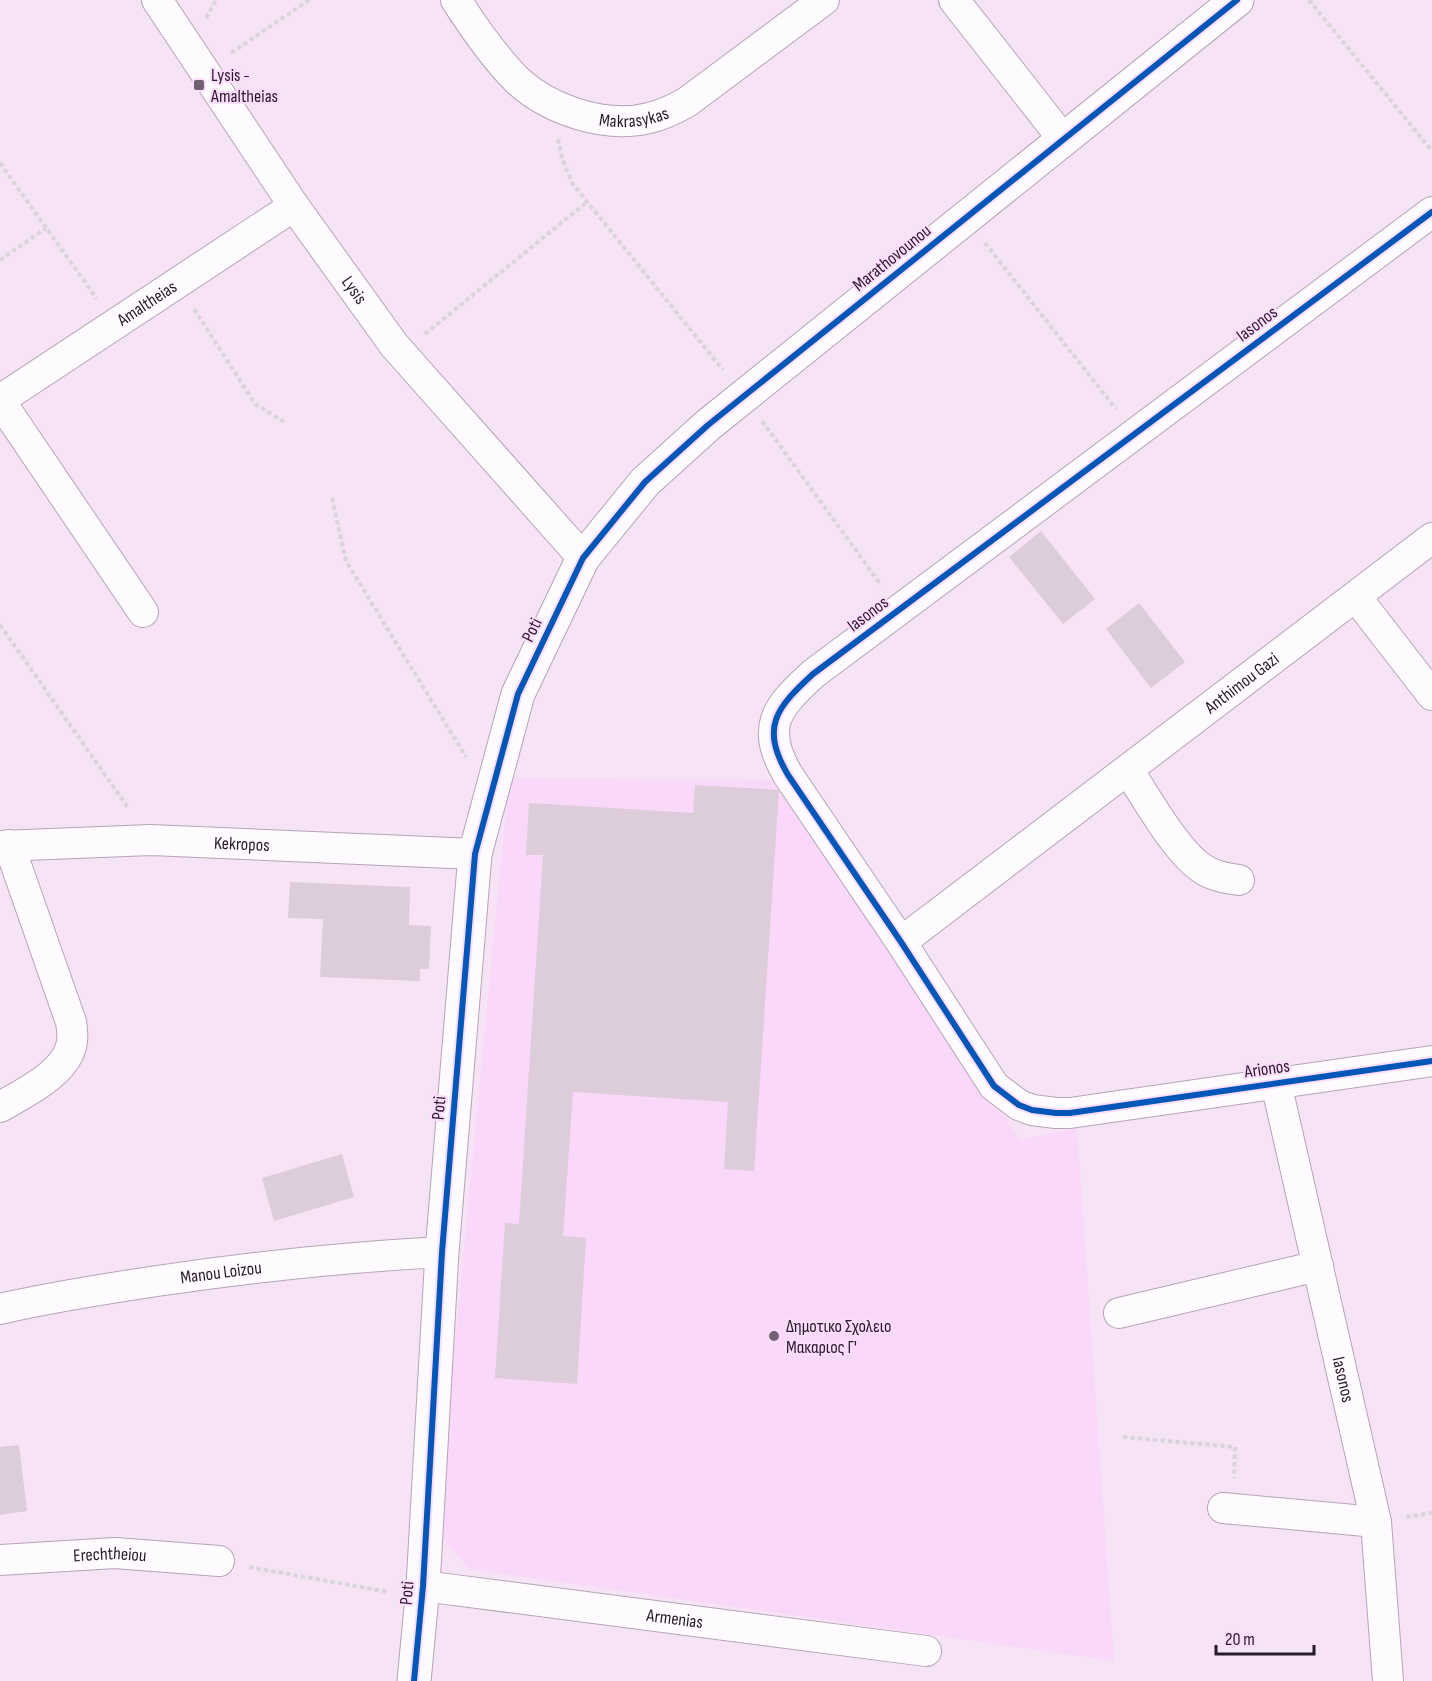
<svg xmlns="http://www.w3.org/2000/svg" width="1432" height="1681" font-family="'Sofia Sans Condensed',sans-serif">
  <rect width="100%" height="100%" fill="#f6e4f6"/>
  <!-- built -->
  <path fill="#f9d8f9" d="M509 778 777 780 1020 1140 1077 1128 1114 1661 469 1569 437 1532Z"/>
  <!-- building -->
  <g fill="#ddccd9">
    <path d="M1041 531 1095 599 1063 624 1009 557Z"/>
    <path d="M1139 603 1185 662 1151 688 1106 629Z"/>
    <path d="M695 785 779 790 754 1171 724 1169 728 1102 573 1092 563 1236 586 1238 577 1384 495 1378 505 1223 519 1224 543 855H526L529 803 693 813Z"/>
    <path d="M290 882 410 887 409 925 431 926 429 969H420V981L320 977 323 919 288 918Z"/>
    <path d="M342 1154 354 1197 274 1221 262 1178Z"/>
    <path d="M19 1445 27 1511 0 1515V1447Z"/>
  </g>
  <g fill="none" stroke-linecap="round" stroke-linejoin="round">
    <!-- street casing -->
    <g stroke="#b4a5b4" stroke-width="32">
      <g id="street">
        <path id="s1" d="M157 0 294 206 394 345 583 558"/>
        <path id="s2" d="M456 0C474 28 493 56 517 80 549 110 606 129 649 118 663 115 675 109 687 102L824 0"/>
        <path d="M954 0 1063 139"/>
        <path d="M1432 212 813 674C776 708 760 727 788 775L901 942 994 1086 1019 1105 1032 1110 1056 1113H1070L1432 1061"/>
        <path id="s3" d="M0 400 294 206"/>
        <path d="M0 401 143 612"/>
        <path d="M1356 597 1432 695"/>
        <path d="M1128 770C1146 797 1175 849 1200 867 1212 876 1225 878 1239 880"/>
        <path id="s4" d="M0 846 151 840 475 854"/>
        <path id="s5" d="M901 942 1432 538"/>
        <path id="s6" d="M1276 1083 1376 1522 1388 1681"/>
        <path d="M0 1107C24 1093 69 1072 72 1041 73 1035 72 1028 71 1022L9 845"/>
        <path id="s7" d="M0 1309C52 1297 104 1289 157 1281 252 1267 347 1257 442 1252"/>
        <path d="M1119 1313 1318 1266"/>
        <path d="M1223 1508 1376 1522"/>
        <path id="s8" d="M0 1560 115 1553 219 1561"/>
        <path id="s9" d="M423 1586 926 1651"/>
      </g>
    </g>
    <!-- secondary casing -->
    <g stroke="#b4a5b4" stroke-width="35">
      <path id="secondary" d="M414 1681 423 1586 442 1252 475 854 518 694 583 558 645 482 708 425 1237 0"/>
    </g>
    <!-- path -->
    <g stroke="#dbd5db" stroke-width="4" stroke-dasharray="4.5 3" stroke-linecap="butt">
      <path d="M1309 0 1432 151"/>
      <path d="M206 18 216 0"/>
      <path d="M231 53 309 0"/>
      <path d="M558 139 562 158 572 183 723 370"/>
      <path d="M0 163 97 299"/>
      <path d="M985 243 1116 409"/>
      <path d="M0 260 46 228"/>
      <path d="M194 309 255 404 286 423"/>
      <path d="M425 334 587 202"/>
      <path d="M762 421 881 585"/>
      <path d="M332 498 346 561 466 757"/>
      <path d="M0 625 129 809"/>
      <path d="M1123 1437 1235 1447 1234 1478"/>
      <path d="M1406 1517 1432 1513"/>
      <path d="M249 1567 389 1592"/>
    </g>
    <!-- street -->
    <use href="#street" stroke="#fefbfe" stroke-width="30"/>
    <!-- secondary -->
    <use href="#secondary" stroke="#fefbfe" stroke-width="33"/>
    <!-- cycleway casing -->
    <g stroke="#fdddfd" stroke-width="10">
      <g id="cycleway">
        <path d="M1432 212 813 674C776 708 760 727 788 775L901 942 994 1086 1019 1105 1032 1110 1056 1113H1070L1432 1061"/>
        <path d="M414 1681 423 1586 442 1252 475 854 518 694 583 558 645 482 708 425 1237 0"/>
      </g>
    </g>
    <!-- cycleway -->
    <use href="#cycleway" stroke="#0057b8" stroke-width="6"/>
  </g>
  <!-- markers -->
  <g fill="#716171" stroke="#fdddfd" stroke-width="2">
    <rect x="193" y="79" width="12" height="12" rx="3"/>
    <circle cx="774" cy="1336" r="6"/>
  </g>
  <g text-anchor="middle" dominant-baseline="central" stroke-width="4.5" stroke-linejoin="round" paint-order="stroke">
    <!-- poi labels -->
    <g font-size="18" fill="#291a29" stroke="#fdddfd" text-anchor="start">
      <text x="211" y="75">Lysis -<tspan x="211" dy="21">Amaltheias</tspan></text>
      <text x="786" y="1326">Δημοτικο Σχολειο<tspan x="786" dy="21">Μακαριος Γ'</tspan></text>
    </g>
    <!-- street labels -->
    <g font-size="18" fill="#291a29" stroke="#fdddfd">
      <text stroke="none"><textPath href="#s2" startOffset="228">Makrasykas</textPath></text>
      <text transform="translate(892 258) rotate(-39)">Marathovounou</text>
      <text stroke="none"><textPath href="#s1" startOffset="351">Lysis</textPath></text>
      <text stroke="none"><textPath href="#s3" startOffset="176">Amaltheias</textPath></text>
      <text transform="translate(1257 324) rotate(-37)">Iasonos</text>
      <text transform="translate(868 614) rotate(-37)">Iasonos</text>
      <text transform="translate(532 630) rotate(-64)">Poti</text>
      <text stroke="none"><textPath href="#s5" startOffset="428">Anthimou Gazi</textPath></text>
      <text stroke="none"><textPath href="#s4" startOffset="242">Kekropos</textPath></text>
      <text transform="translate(1267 1069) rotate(-8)">Arionos</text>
      <text transform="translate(439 1108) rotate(-85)">Poti</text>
      <text stroke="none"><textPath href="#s7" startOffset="224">Manou Loizou</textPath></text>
      <text stroke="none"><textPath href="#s6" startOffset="304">Iasonos</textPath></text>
      <text stroke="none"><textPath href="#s8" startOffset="110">Erechtheiou</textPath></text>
      <text transform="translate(407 1593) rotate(-85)">Poti</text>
      <text stroke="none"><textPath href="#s9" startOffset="254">Armenias</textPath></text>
    </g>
  </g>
  <!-- scale -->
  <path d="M1216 1645v9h98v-9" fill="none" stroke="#291a29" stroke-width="3"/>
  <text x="1225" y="1645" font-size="18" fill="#291a29" stroke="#fdddfd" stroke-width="4.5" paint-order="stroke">20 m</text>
</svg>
